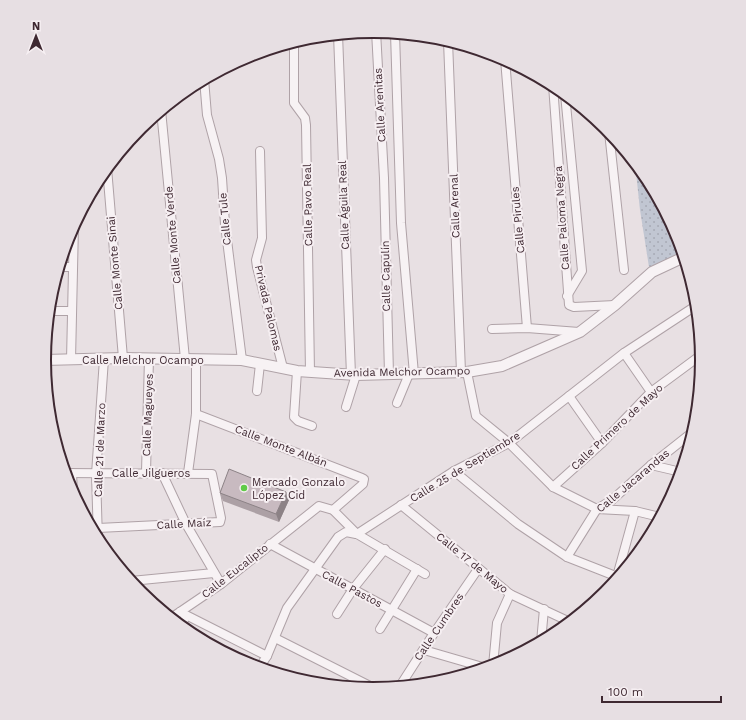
<svg xmlns="http://www.w3.org/2000/svg" width="746" height="720" font-family="'Work Sans',sans-serif">
  <defs>
    <pattern id="green-dots" width="8" height="8" patternUnits="userSpaceOnUse"><rect width="8" height="8" fill="#c1c6d2"/><path d="M2 2h.1M6 6h.1" fill="none" stroke="#a7aab5" stroke-width="1.8" stroke-linecap="round"/></pattern>
  </defs>
  <rect width="100%" height="100%" fill="#e8e0e3"/>
  <!-- green -->
  <path fill="url(#green-dots)" d="M635 163C656 189 673 221 683 253L649 267 640 210Z"/>
  <g fill="none" stroke-linecap="round" stroke-linejoin="round">
    <!-- minor casing -->
    <g stroke="#afa2a7" stroke-width="10">
      <g id="minor">
        <path d="M376 31 384 178 389 374"/>
        <path d="M395 33 401 223 414 374"/>
        <path d="M338 34 351 375"/>
        <path d="M448 41 461 372"/>
        <path d="M294 42V103L305 118 306 125 310 372"/>
        <path d="M505 59 527 328"/>
        <path d="M204 79 207 115 219 159 222 178 225 224 242 360"/>
        <path d="M553 85 569 305 574 307 615 305"/>
        <path d="M565 94 582 271 567 296"/>
        <path d="M161 110 185 359"/>
        <path d="M609 132 624 270"/>
        <path d="M260 151 262 238 256 260 257 267 283 368"/>
        <path d="M107 168 123 358"/>
        <path d="M59 267H73"/>
        <path d="M49 311H72"/>
        <path d="M492 329 527 328 579 332"/>
        <path d="M624 353 651 392"/>
        <path d="M71 360 74 225"/>
        <path d="M297 371 294 417 298 421 312 426"/>
        <path d="M467 372 476 416 509 443 553 487 597 509 635 511 660 517"/>
        <path d="M257 391 260 364"/>
        <path d="M569 396 602 443"/>
        <path d="M397 403 409 374"/>
        <path d="M346 407 356 375"/>
        <path d="M196 414 362 478 364 479 363 484 333 510"/>
        <path d="M651 465 681 472"/>
        <path d="M454 471 518 524 567 557 618 577"/>
        <path d="M146 472 149 358"/>
        <path d="M65 473 212 474 221 518 220 522 98 528"/>
        <path d="M72 473 73 493"/>
        <path d="M162 473 186 524 221 584"/>
        <path d="M188 473 196 414V359"/>
        <path d="M553 487 602 443 651 392 701 355"/>
        <path d="M401 505 510 594 570 622"/>
        <path d="M357 534 454 471 509 443 624 353 697 305"/>
        <path d="M98 540 96 474 104 359"/>
        <path d="M270 544 434 633"/>
        <path d="M567 557 597 509 612 500 651 465 694 431"/>
        <path d="M616 580 635 511"/>
        <path d="M131 581 214 573"/>
        <path d="M180 612 267 656"/>
        <path d="M337 614 353 589 385 549"/>
        <path d="M171 618 221 584 319 506 333 510 357 534 425 574"/>
        <path d="M181 626 186 616"/>
        <path d="M380 629 417 569"/>
        <path d="M275 638 376 689"/>
        <path d="M541 642 544 609"/>
        <path d="M424 650 486 668"/>
        <path d="M493 666 497 623 510 594"/>
        <path d="M259 668 267 656 287 608 338 537 346 532 356 534"/>
        <path d="M400 686 434 633 478 569"/>
      </g>
    </g>
    <!-- tertiary casing -->
    <g stroke="#afa2a7" stroke-width="12">
      <path id="tertiary" d="M44 360 123 358 242 360 297 371 356 375 467 372 502 366 580 332 615 305 652 272 684 257"/>
    </g>
    <!-- minor -->
    <use href="#minor" stroke="#f7f2f4" stroke-width="8"/>
    <!-- tertiary -->
    <use href="#tertiary" stroke="#f7f2f4" stroke-width="10"/>
  </g>
  <!-- wall -->
  <path fill="#aca0a5" d="M286 492 289 500 279 522 223 501 220 493Z"/>
  <!-- shaded-wall -->
  <path fill="#8c8286" d="M286 492 289 500 279 522 276 514Z"/>
  <!-- building -->
  <path fill="#c8bac0" stroke="#8c8286" d="M229 469 286 492 276 514 220 493Z"/>
  <!-- markers -->
  <circle fill="#5fcb47" stroke="#f6eff2" stroke-width="1.5" cx="244" cy="488" r="4"/>
  <g text-anchor="middle" dominant-baseline="central" stroke-width="4" stroke-linejoin="round" paint-order="stroke">
    <!-- street labels -->
    <g font-size="11" fill="#3f2932" stroke="#f6eff2">
      <text transform="translate(380 105) rotate(-93)">Calle Arenitas</text>
      <text transform="translate(308 205) rotate(-91)">Calle Pavo Real</text>
      <text transform="translate(344 205) rotate(-92)">Calle Águila Real</text>
      <text transform="translate(455 206) rotate(-92)">Calle Arenal</text>
      <text transform="translate(562 218) rotate(-94)">Calle Paloma Negra</text>
      <text transform="translate(225 219) rotate(-95)">Calle Tule</text>
      <text transform="translate(518 220) rotate(-95)">Calle Pirules</text>
      <text transform="translate(173 235) rotate(-95)">Calle Monte Verde</text>
      <text transform="translate(115 263) rotate(-95)">Calle Monte Sinai</text>
      <text transform="translate(386 276) rotate(-91)">Calle Capulín</text>
      <text transform="translate(268 308) rotate(77)">Privada Palomas</text>
      <text x="143" y="360">Calle Melchor Ocampo</text>
      <text transform="translate(402 372) rotate(-1)">Avenida Melchor Ocampo</text>
      <text transform="translate(148 415) rotate(-88)">Calle Magueyes</text>
      <text transform="translate(617 427) rotate(-43)">Calle Primero de Mayo</text>
      <text transform="translate(281 446) rotate(21)">Calle Monte Albán</text>
      <text transform="translate(100 450) rotate(-88)">Calle 21 de Marzo</text>
      <text transform="translate(465 467) rotate(-31)">Calle 25 de Septiembre</text>
      <text x="151" y="473">Calle Jilgueros</text>
      <text transform="translate(633 481) rotate(-40)">Calle Jacarandas</text>
      <text transform="translate(184 524) rotate(-3)">Calle Maíz</text>
      <text transform="translate(472 563) rotate(39)">Calle 17 de Mayo</text>
      <text transform="translate(235 571) rotate(-38)">Calle Eucalipto</text>
      <text transform="translate(352 589) rotate(28)">Calle Pastos</text>
      <text transform="translate(439 627) rotate(-56)">Calle Cumbres</text>
    </g>
    <!-- poi labels -->
    <g font-size="11" fill="#3f2932" stroke="#f6eff2" text-anchor="start">
      <text x="252" y="482">Mercado Gonzalo<tspan x="252" dy="13">López Cid</tspan></text>
    </g>
  </g>
  <!-- crop -->
  <path d="M0 0H746V720H0ZM51 360a322 322 0 1 1 644 0a322 322 0 1 1-644 0Z" fill="#e7dfe3" fill-rule="evenodd"/>
  <path fill="none" stroke="#3f2932" stroke-width="2" d="M51 360a322 322 0 1 1 644 0a322 322 0 1 1-644 0Z"/>
  <!-- north arrow -->
  <g transform="translate(36 36)" stroke="#f6eff2" stroke-width="3" paint-order="stroke">
  <path d="M0-3L7 15L0 10L-7 15Z" fill="#3f2932"/>
  <text y="-6" font-size="11" font-weight="bold" text-anchor="middle" fill="#3f2932">N</text>
  </g>
  <!-- scale -->
  <path d="M602 696v6h119v-6" fill="none" stroke="#3f2932" stroke-width="2"/>
  <text x="608" y="696" font-size="12" fill="#3f2932" stroke="#f6eff2" stroke-width="3" paint-order="stroke">100 m</text>
</svg>
